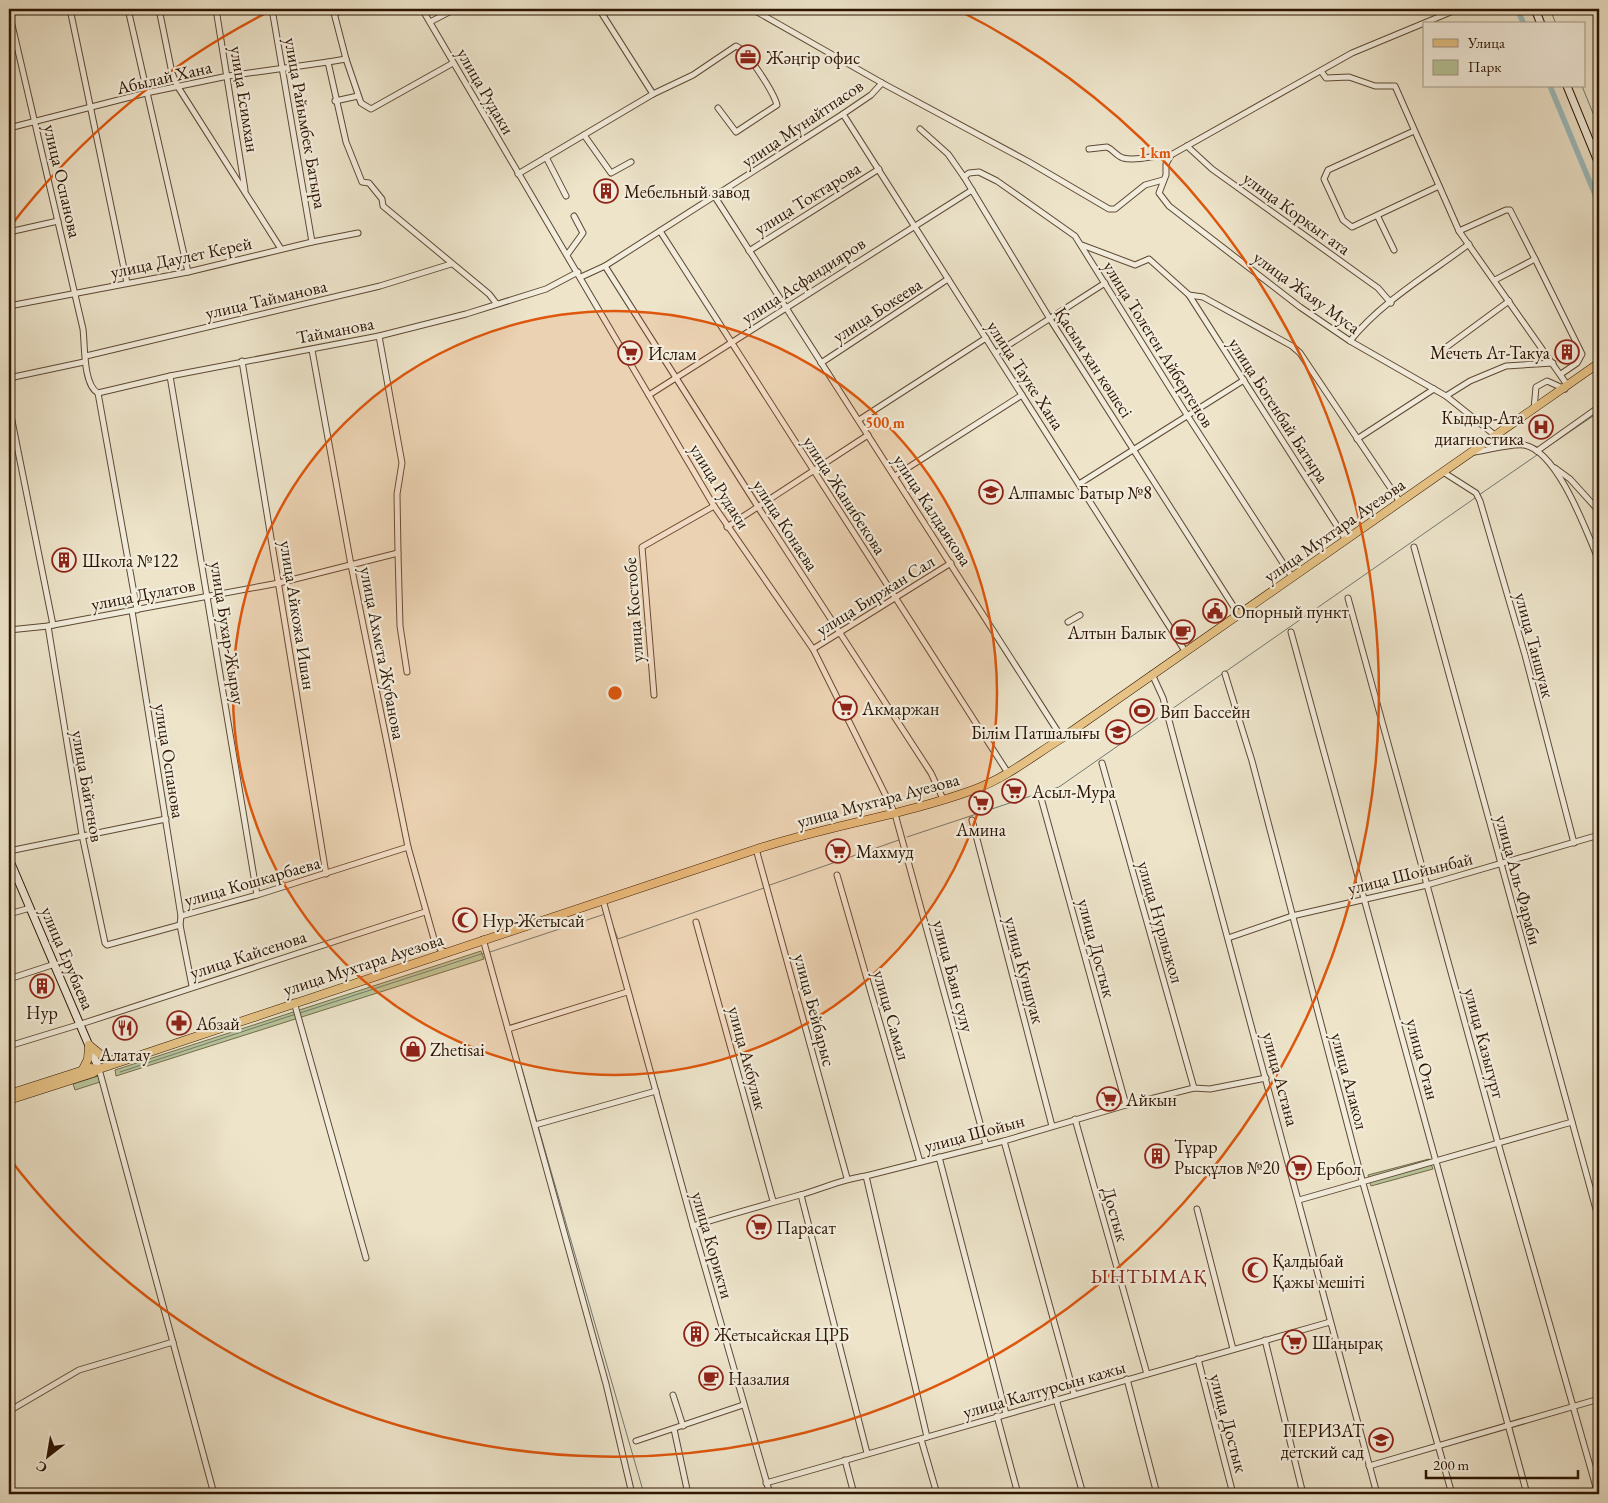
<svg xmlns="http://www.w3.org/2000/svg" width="1608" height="1503" font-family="'EB Garamond',serif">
  <rect width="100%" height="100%" fill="#ede4ca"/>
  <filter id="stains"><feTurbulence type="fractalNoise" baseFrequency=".004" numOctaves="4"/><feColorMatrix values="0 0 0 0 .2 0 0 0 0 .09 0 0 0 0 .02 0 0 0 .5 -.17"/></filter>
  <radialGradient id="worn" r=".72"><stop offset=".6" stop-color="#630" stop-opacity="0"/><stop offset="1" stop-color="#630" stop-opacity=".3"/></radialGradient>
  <!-- green -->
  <g fill="#b7c498" stroke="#726c4d">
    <path d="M481 951 484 959 116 1076 115 1070Z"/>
    <path d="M98 1076 100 1082 75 1090 73 1084Z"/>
    <path d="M1429 1159 1433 1169 1371 1186 1368 1175Z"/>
  </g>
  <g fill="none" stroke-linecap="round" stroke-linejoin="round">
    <!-- stream -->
    <g stroke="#707973" stroke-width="1">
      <path d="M1550 9 1556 24"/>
      <path d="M1582 86 1599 128"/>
      <path d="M1540 452 1599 412"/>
      <path d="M1479 495 1537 455"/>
      <path d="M1169 711 1475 498"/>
      <path d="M1042 792 1059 787 1165 713"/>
      <path d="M907 837 1037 794"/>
      <path d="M767 886 899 840"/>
      <path d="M608 913 618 939 764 888"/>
      <path d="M490 952 605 914"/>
      <path d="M300 1013 484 953"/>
      <path d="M522 1069 537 1122"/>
      <path d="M120 1072 296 1014"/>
      <path d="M538 1126 644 1494"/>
    </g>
    <!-- canal -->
    <g stroke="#9cbcbf" stroke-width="5.5">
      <path d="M1517 9 1524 24"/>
      <path d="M1550 86 1599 204"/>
    </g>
    <!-- street casing -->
    <g stroke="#5d4934" stroke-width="7">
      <g id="street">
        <path d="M70 9 127 283"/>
        <path d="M128 9 188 272"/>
        <path d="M159 9 172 73 178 87 281 249"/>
        <path d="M216 9 245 190"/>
        <path d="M272 9 312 242"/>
        <path d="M333 9 346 59 328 62 346 142 362 182 369 183 382 199 383 206 489 294 496 303"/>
        <path d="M422 9 714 506 813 649 895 814 986 1145"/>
        <path d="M599 9 653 94"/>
        <path d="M752 9 882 83 1029 162 1109 209H1115L1145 185 1163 180"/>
        <path d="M1458 9 1352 53 1171 155 1166 164V175L1159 193 1169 206 1300 307 1350 341 1446 396 1496 436"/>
        <path d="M9 12 83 329C85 345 83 385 98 393L170 376 379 336 466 314 546 289 578 272"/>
        <path d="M334 13 349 9"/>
        <path d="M430 22 455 9"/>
        <path d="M346 59 361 103 371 109 453 63"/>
        <path d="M1321 71 1326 78 1349 77 1375 86H1395L1459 231 1568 386"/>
        <path d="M335 101 358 96"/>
        <path d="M843 114 1185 651"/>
        <path d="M9 128 146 93 228 76 328 62"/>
        <path d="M920 129 948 154 964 177 1050 319 1239 615"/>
        <path d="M1414 131 1328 170 1324 179 1343 220 1352 227 1439 186"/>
        <path d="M584 135 611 173 631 162"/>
        <path d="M1187 146 1212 169 1378 288 1391 303"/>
        <path d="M1089 149 1107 147C1114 150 1116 156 1123 158 1139 162 1155 154 1171 155"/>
        <path d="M546 157 566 196"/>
        <path d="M518 174 653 94 693 75 736 46C747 50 774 93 777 105L736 132 718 108"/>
        <path d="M964 177 969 173 979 172 997 181 1075 236 1187 415 1292 577"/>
        <path d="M715 197 1062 738"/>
        <path d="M1378 217 1394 250"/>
        <path d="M660 231 1008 773"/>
        <path d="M1459 231 1506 210H1510L1535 259"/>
        <path d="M9 232 58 221"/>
        <path d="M1082 245 1135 265 1149 259 1189 295 1346 540"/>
        <path d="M749 251 879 169"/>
        <path d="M567 255 583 233 574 216"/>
        <path d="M605 266 758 507 931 773 943 799"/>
        <path d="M581 277 605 266 843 114 871 95 882 83"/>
        <path d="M1495 280 1535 259 1582 354 1577 363 1561 374"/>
        <path d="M1189 295 1203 297 1292 346 1300 353 1400 502"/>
        <path d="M9 306 188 272 312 242 358 233"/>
        <path d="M379 336 402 463 397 494 398 553 400 626 407 672"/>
        <path d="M1350 341C1381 302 1429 274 1469 244"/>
        <path d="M312 350 351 565 408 847 434 939 441 950 448 953"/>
        <path d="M996 353 1105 283"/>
        <path d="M1437 354 1509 301"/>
        <path d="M86 356 380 286 451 264"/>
        <path d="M242 361 326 874"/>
        <path d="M821 363 948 279"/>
        <path d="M170 376 257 895"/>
        <path d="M9 378 84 362"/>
        <path d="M98 393 137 610"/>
        <path d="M649 395 972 190"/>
        <path d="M1446 396 1470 381 1506 366 1553 363"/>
        <path d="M9 406 53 625"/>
        <path d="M1534 409 1536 387 1547 381 1565 389"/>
        <path d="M859 420 986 338"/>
        <path d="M1357 439 1434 389"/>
        <path d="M1537 451 1599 407"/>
        <path d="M1475 452C1488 450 1513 443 1524 445 1558 451 1587 533 1599 561"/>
        <path d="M1555 468 1570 479 1599 511"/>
        <path d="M1443 472 1476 493 1480 501 1525 655 1574 843"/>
        <path d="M895 476 1022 395"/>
        <path d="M1079 484 1244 380"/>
        <path d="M727 527 868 435"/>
        <path d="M1414 547 1599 1220"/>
        <path d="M1348 598 1498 1143 1598 1494"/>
        <path d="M132 611 181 916"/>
        <path d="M1068 622 1080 615"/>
        <path d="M48 626 82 835 105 943 107 945 180 925 181 916 257 895 408 847"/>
        <path d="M9 630 48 626 279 583 398 553"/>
        <path d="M1291 632 1527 1494"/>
        <path d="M813 649 951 563"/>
        <path d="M1152 674 1163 698 1377 1494"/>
        <path d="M1225 674 1252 761 1362 1180 1452 1494"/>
        <path d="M654 695 642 547 714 506"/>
        <path d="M1102 763 1194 1088"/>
        <path d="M1041 798 1126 1105"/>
        <path d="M972 820 1052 1126"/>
        <path d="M756 849 847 1178"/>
        <path d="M9 851 166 819"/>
        <path d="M837 875 920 1162"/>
        <path d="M603 900 693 1226 770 1494"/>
        <path d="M9 914 30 908"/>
        <path d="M696 922 773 1201"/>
        <path d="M180 925 192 986"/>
        <path d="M1228 938 1292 916 1427 885 1599 835"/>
        <path d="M483 939 606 1384 632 1494"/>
        <path d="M9 979 55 964"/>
        <path d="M294 1002 366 1258"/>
        <path d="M508 1029 627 992"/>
        <path d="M9 1046 81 1024 425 912"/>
        <path d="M99 1069 214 1494"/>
        <path d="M1075 1119 1147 1374"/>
        <path d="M535 1125 656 1091"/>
        <path d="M1004 1141 1074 1394"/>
        <path d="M939 1157 1006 1414"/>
        <path d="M866 1176 927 1437"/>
        <path d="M801 1195 867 1453"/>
        <path d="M1299 1200 1572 1122"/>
        <path d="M1197 1209 1233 1349"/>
        <path d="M693 1226C728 1215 764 1205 800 1195 822 1189 842 1179 866 1176L1004 1141 1126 1105 1194 1088 1210 1089 1266 1078"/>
        <path d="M1265 1340 1303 1494"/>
        <path d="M1198 1359 1233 1494"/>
        <path d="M1127 1379 1157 1494"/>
        <path d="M673 1395 683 1426"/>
        <path d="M1056 1399 1083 1494"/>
        <path d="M9 1411 79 1370 173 1342"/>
        <path d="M997 1416 1018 1494"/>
        <path d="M674 1429 688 1494"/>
        <path d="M921 1439 937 1494"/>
        <path d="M636 1441 743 1405"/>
        <path d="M845 1460 854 1494"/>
        <path d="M1369 1466 1599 1399"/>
        <path d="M766 1483 1330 1322"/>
      </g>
    </g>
    <!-- secondary casing -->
    <g stroke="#2d1502" stroke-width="9">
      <g id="secondary">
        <path d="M1535 9 1541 24"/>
        <path d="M1567 86 1599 164"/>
        <path d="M9 859 99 1069"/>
      </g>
    </g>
    <!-- primary casing -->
    <g stroke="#2d1502" stroke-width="9">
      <g id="primary">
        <path d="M89 1045 106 1059 118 1061"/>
        <path d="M82 1071 88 1059 89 1045"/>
        <path d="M9 1094 90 1068 99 1069"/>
        <path d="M9 1100 93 1073 99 1069C317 996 534 923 751 851 824 826 901 816 973 790 1006 778 1033 756 1062 738L1599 363"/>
      </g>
    </g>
    <!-- street -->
    <use href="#street" stroke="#f3eddd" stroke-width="5"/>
    <!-- secondary -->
    <use href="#secondary" stroke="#f3eddd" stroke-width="7"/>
    <!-- primary -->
    <use href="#primary" stroke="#e6c285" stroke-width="8"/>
  </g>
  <!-- distance rings -->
  <circle cx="615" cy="693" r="382" fill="#df560c" fill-opacity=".12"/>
  <g fill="none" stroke="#df560c" stroke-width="2.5">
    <circle cx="615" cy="693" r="382"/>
    <path d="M9 228A764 764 0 0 1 274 9M956 9A764 764 0 1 1 9 1158"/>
  </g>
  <!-- icons -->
  <defs>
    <g id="office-ring" transform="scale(1.25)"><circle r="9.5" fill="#f3eddd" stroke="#8f2418" stroke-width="1.5"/><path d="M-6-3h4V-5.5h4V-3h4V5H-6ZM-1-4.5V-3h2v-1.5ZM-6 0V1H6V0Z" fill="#8f2418"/></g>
    <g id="building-ring" transform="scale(1.25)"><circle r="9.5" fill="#f3eddd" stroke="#8f2418" stroke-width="1.5"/><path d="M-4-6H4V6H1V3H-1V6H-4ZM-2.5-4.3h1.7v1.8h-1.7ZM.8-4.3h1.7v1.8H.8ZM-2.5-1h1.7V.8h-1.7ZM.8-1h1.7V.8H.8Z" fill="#8f2418"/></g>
    <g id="supermarket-ring" transform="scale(1.25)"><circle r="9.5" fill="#f3eddd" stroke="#8f2418" stroke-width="1.5"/><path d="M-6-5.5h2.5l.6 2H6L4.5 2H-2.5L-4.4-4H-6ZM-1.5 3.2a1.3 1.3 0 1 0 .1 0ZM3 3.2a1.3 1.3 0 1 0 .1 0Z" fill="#8f2418"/></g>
    <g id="hospital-ring" transform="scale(1.25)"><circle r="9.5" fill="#f3eddd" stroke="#8f2418" stroke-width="1.5"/><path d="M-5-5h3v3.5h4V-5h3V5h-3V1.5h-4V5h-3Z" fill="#8f2418"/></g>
    <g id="school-ring" transform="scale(1.25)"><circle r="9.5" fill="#f3eddd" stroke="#8f2418" stroke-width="1.5"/><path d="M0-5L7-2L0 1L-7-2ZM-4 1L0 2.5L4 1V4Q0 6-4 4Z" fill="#8f2418"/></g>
    <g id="civic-ring" transform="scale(1.25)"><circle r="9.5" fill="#f3eddd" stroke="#8f2418" stroke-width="1.5"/><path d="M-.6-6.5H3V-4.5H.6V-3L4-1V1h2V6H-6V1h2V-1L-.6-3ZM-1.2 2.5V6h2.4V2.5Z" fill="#8f2418"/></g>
    <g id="cafe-ring" transform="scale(1.25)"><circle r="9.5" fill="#f3eddd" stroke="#8f2418" stroke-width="1.5"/><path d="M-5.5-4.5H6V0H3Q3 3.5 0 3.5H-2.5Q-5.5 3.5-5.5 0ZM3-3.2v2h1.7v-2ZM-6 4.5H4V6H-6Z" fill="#8f2418"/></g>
    <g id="stadium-ring" transform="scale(1.25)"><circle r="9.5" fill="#f3eddd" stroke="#8f2418" stroke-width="1.5"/><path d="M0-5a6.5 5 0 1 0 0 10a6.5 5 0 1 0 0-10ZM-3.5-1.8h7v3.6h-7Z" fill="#8f2418"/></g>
    <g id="mosque-ring" transform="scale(1.25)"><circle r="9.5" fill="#f3eddd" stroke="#8f2418" stroke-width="1.5"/><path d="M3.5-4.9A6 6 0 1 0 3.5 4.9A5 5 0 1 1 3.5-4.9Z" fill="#8f2418"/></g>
    <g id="pharmacy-ring" transform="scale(1.25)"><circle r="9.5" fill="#f3eddd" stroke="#8f2418" stroke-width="1.5"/><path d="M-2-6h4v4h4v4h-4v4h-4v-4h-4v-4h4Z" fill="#8f2418"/></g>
    <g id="restaurant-ring" transform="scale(1.25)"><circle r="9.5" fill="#f3eddd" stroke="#8f2418" stroke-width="1.5"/><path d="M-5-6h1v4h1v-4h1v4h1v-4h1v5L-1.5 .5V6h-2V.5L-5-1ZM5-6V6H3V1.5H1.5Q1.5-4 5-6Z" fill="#8f2418"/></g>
    <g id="shop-ring" transform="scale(1.25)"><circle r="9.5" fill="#f3eddd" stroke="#8f2418" stroke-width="1.5"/><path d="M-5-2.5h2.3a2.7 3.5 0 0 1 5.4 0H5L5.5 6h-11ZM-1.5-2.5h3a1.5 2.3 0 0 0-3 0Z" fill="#8f2418"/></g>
  </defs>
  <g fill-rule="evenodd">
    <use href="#office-ring" x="748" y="57"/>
    <use href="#building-ring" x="606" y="191"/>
    <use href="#building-ring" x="1567" y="352"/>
    <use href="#supermarket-ring" x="630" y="353"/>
    <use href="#hospital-ring" x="1541" y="427"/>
    <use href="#school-ring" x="991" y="492"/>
    <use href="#building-ring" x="64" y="560"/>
    <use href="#civic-ring" x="1215" y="611"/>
    <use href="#cafe-ring" x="1183" y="632"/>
    <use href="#supermarket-ring" x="845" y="708"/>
    <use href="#stadium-ring" x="1142" y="711"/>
    <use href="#school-ring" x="1118" y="732"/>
    <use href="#supermarket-ring" x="1014" y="791"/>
    <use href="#supermarket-ring" x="981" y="803"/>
    <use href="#supermarket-ring" x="838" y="851"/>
    <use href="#mosque-ring" x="465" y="920"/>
    <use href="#building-ring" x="42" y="986"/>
    <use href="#pharmacy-ring" x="179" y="1023"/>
    <use href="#restaurant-ring" x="125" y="1028"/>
    <use href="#shop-ring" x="413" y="1049"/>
    <use href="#supermarket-ring" x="1109" y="1099"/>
    <use href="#building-ring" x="1157" y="1156"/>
    <use href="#supermarket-ring" x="1299" y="1168"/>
    <use href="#supermarket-ring" x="759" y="1227"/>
    <use href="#mosque-ring" x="1255" y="1270"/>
    <use href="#building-ring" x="696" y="1334"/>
    <use href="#supermarket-ring" x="1294" y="1342"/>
    <use href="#cafe-ring" x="711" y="1378"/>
    <use href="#school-ring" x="1381" y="1440"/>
  </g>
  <g text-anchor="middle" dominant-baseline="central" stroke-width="4.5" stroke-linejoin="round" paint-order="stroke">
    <!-- poi labels -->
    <g font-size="18" fill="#2d1502" stroke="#f3eddd" text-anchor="start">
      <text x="766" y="57">Жәңгір офис</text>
      <text x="624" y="191">Мебельный завод</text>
      <text x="1550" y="352" text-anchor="end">Мечеть Ат-Такуа</text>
      <text x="648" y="353">Ислам</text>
      <text x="1524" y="417" text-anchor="end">Кыдыр-Ата<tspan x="1524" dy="21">диагностика</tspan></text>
      <text x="1008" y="492">Алпамыс Батыр №8</text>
      <text x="82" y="560">Школа №122</text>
      <text x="1232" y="611">Опорный пункт</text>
      <text x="1166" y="632" text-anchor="end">Алтын Балык</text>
      <text x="862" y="708">Акмаржан</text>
      <text x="1160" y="711">Вип Бассейн</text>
      <text x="1100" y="732" text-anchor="end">Білім Патшалығы</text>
      <text x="1032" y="791">Асыл-Мура</text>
      <text x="981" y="829" text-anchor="middle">Амина</text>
      <text x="856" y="851">Махмуд</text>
      <text x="482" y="920">Нур-Жетысай</text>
      <text x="42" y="1012" text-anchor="middle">Нур</text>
      <text x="196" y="1023">Абзай</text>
      <text x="430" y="1049">Zhetisai</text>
      <text x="125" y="1054" text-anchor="middle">Алатау</text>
      <text x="1126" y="1099">Айкын</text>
      <text x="1174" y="1146">Тұрар<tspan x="1174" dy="21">Рысқұлов №20</tspan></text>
      <text x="1316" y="1168">Ербол</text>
      <text x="776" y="1227">Парасат</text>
      <text x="1272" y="1260">Қалдыбай<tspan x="1272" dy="21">Қажы мешіті</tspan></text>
      <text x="714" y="1334">Жетысайская ЦРБ</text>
      <text x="1312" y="1342">Шаңырақ</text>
      <text x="728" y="1378">Назалия</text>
      <text x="1364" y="1430" text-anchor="end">ПЕРИЗАТ<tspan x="1364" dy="21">детский сад</tspan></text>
    </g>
    <!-- street labels -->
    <g font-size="18" fill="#2d1502" stroke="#f3eddd">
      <text transform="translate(164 77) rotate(-13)">Абылай Хана</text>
      <text transform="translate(486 91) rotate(60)">улица Рудаки</text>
      <text transform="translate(245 99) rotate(81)">улица Есимхан</text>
      <text transform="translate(306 123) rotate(80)">улица Райымбек Батыра</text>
      <text transform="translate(802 123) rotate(-34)">улица Мунайтпасов</text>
      <text transform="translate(63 181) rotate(77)">улица Оспанова</text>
      <text transform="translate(807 198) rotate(-32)">улица Токтарова</text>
      <text transform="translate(1297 213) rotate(36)">улица Коркыт ата</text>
      <text transform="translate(181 257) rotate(-12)">улица Даулет Керей</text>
      <text transform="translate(803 280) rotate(-33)">улица Асфандияров</text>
      <text transform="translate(1307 292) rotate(36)">улица Жаяу Муса</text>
      <text transform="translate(266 299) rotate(-13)">улица Тайманова</text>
      <text transform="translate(877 310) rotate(-33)">улица Бокеева</text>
      <text transform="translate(335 330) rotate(-11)">Тайманова</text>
      <text transform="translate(1159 344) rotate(58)">улица Толеген Айбергенов</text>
      <text transform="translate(1094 362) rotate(57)">Қасым хан көшесі</text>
      <text transform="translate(1026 375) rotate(57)">улица Тауке Хана</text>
      <text transform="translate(1279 410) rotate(57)">улица Богенбай Батыра</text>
      <text transform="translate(720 486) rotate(58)">улица Рудаки</text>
      <text transform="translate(845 495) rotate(57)">улица Жанибекова</text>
      <text transform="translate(933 510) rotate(57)">улица Калдаякова</text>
      <text transform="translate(786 525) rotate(57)">улица Конаева</text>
      <text transform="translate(1334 530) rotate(-35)">улица Мухтара Ауезова</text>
      <text transform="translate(143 594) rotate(-11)">улица Дулатов</text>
      <text transform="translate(875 595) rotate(-32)">улица Биржан Сал</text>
      <text transform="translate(633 610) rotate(-94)">улица Костобе</text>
      <text transform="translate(298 615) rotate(81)">улица Айкожа Ишан</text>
      <text transform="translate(228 633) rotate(81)">улица Бухар-Жырау</text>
      <text transform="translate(1535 645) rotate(75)">улица Таншуак</text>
      <text transform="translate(383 653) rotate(79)">улица Ахмета Жубанова</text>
      <text transform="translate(170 761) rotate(81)">улица Оспанова</text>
      <text transform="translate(88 786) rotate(80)">улица Байтенов</text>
      <text transform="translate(878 800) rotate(-15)">улица Мухтара Ауезова</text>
      <text transform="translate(1410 873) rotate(-14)">улица Шойынбай</text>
      <text transform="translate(1519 880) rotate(75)">улица Аль-Фараби</text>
      <text transform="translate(252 881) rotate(-16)">улица Кошкарбаева</text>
      <text transform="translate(1161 922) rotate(74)">улица Нурлыжол</text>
      <text transform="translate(1097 948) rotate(75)">улица Достык</text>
      <text transform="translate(248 954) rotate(-18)">улица Кайсенова</text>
      <text transform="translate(68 958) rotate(67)">улица Ерубаева</text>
      <text transform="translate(363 964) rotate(-18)">улица Мухтара Ауезова</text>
      <text transform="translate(1025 970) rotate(75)">улица Куншуак</text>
      <text transform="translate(954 976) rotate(75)">улица Баян сулу</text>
      <text transform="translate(815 1010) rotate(75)">улица Бейбарыс</text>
      <text transform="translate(892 1015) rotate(74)">улица Самал</text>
      <text transform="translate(1485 1043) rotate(75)">улица Казыгурт</text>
      <text transform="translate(748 1058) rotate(75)">улица Акбулак</text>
      <text transform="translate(1423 1059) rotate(75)">улица Отан</text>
      <text transform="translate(1281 1079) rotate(75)">улица Астана</text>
      <text transform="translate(1350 1081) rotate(75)">улица Алакол</text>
      <text transform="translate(974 1133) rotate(-15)">улица Шойын</text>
      <text transform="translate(1116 1214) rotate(74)">Достык</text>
      <text transform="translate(713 1245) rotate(74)">улица Корикти</text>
      <text transform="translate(1044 1389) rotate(-16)">улица Калтурсын кажы</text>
      <text transform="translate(1229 1423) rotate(75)">улица Достык</text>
    </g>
    <!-- quarter labels -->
    <g font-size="20" letter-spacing="1" fill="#7a1f14" stroke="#f3eddd">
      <text x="1149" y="1276">ЫНТЫМАҚ</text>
    </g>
  </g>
  <circle cx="615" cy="693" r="8" fill="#df560c" stroke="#f3eddd" stroke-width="2.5"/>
  <g font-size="15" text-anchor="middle" font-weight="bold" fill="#df560c" stroke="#f3eddd" stroke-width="4.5" stroke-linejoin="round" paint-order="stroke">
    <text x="1155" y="158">1 km</text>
    <text x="885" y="428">500 m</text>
  </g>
  <!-- margin -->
  <rect width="1608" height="1503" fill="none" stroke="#ede4ca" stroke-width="30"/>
  <rect x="10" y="10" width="1588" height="1483" fill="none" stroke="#2d1502" stroke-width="2.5"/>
  <rect x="15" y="15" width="1578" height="1473" fill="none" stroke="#2d1502"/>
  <!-- legend -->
  <rect x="1423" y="22" width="162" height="65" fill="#f3eddd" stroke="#a49785"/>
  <rect x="1433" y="39" width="25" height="8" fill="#e6c285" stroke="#a49785"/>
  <text x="1468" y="48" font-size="15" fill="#2d1502">Улица</text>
  <rect x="1433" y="60" width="25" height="15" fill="#b7c498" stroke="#a49785"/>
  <text x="1468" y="72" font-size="15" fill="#2d1502">Парк</text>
  <!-- north arrow -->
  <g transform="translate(48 1456) rotate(211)" stroke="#f3eddd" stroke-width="4" paint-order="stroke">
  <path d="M0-4L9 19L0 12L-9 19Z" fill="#2d1502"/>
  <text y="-8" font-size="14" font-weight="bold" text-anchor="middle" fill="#2d1502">С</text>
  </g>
  <!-- scale -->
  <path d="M1426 1470v8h152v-8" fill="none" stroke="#2d1502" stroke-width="2.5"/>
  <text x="1433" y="1470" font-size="15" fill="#2d1502" stroke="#f3eddd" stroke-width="4" paint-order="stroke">200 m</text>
  <rect width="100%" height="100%" filter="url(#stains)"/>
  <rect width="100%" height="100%" fill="url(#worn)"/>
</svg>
